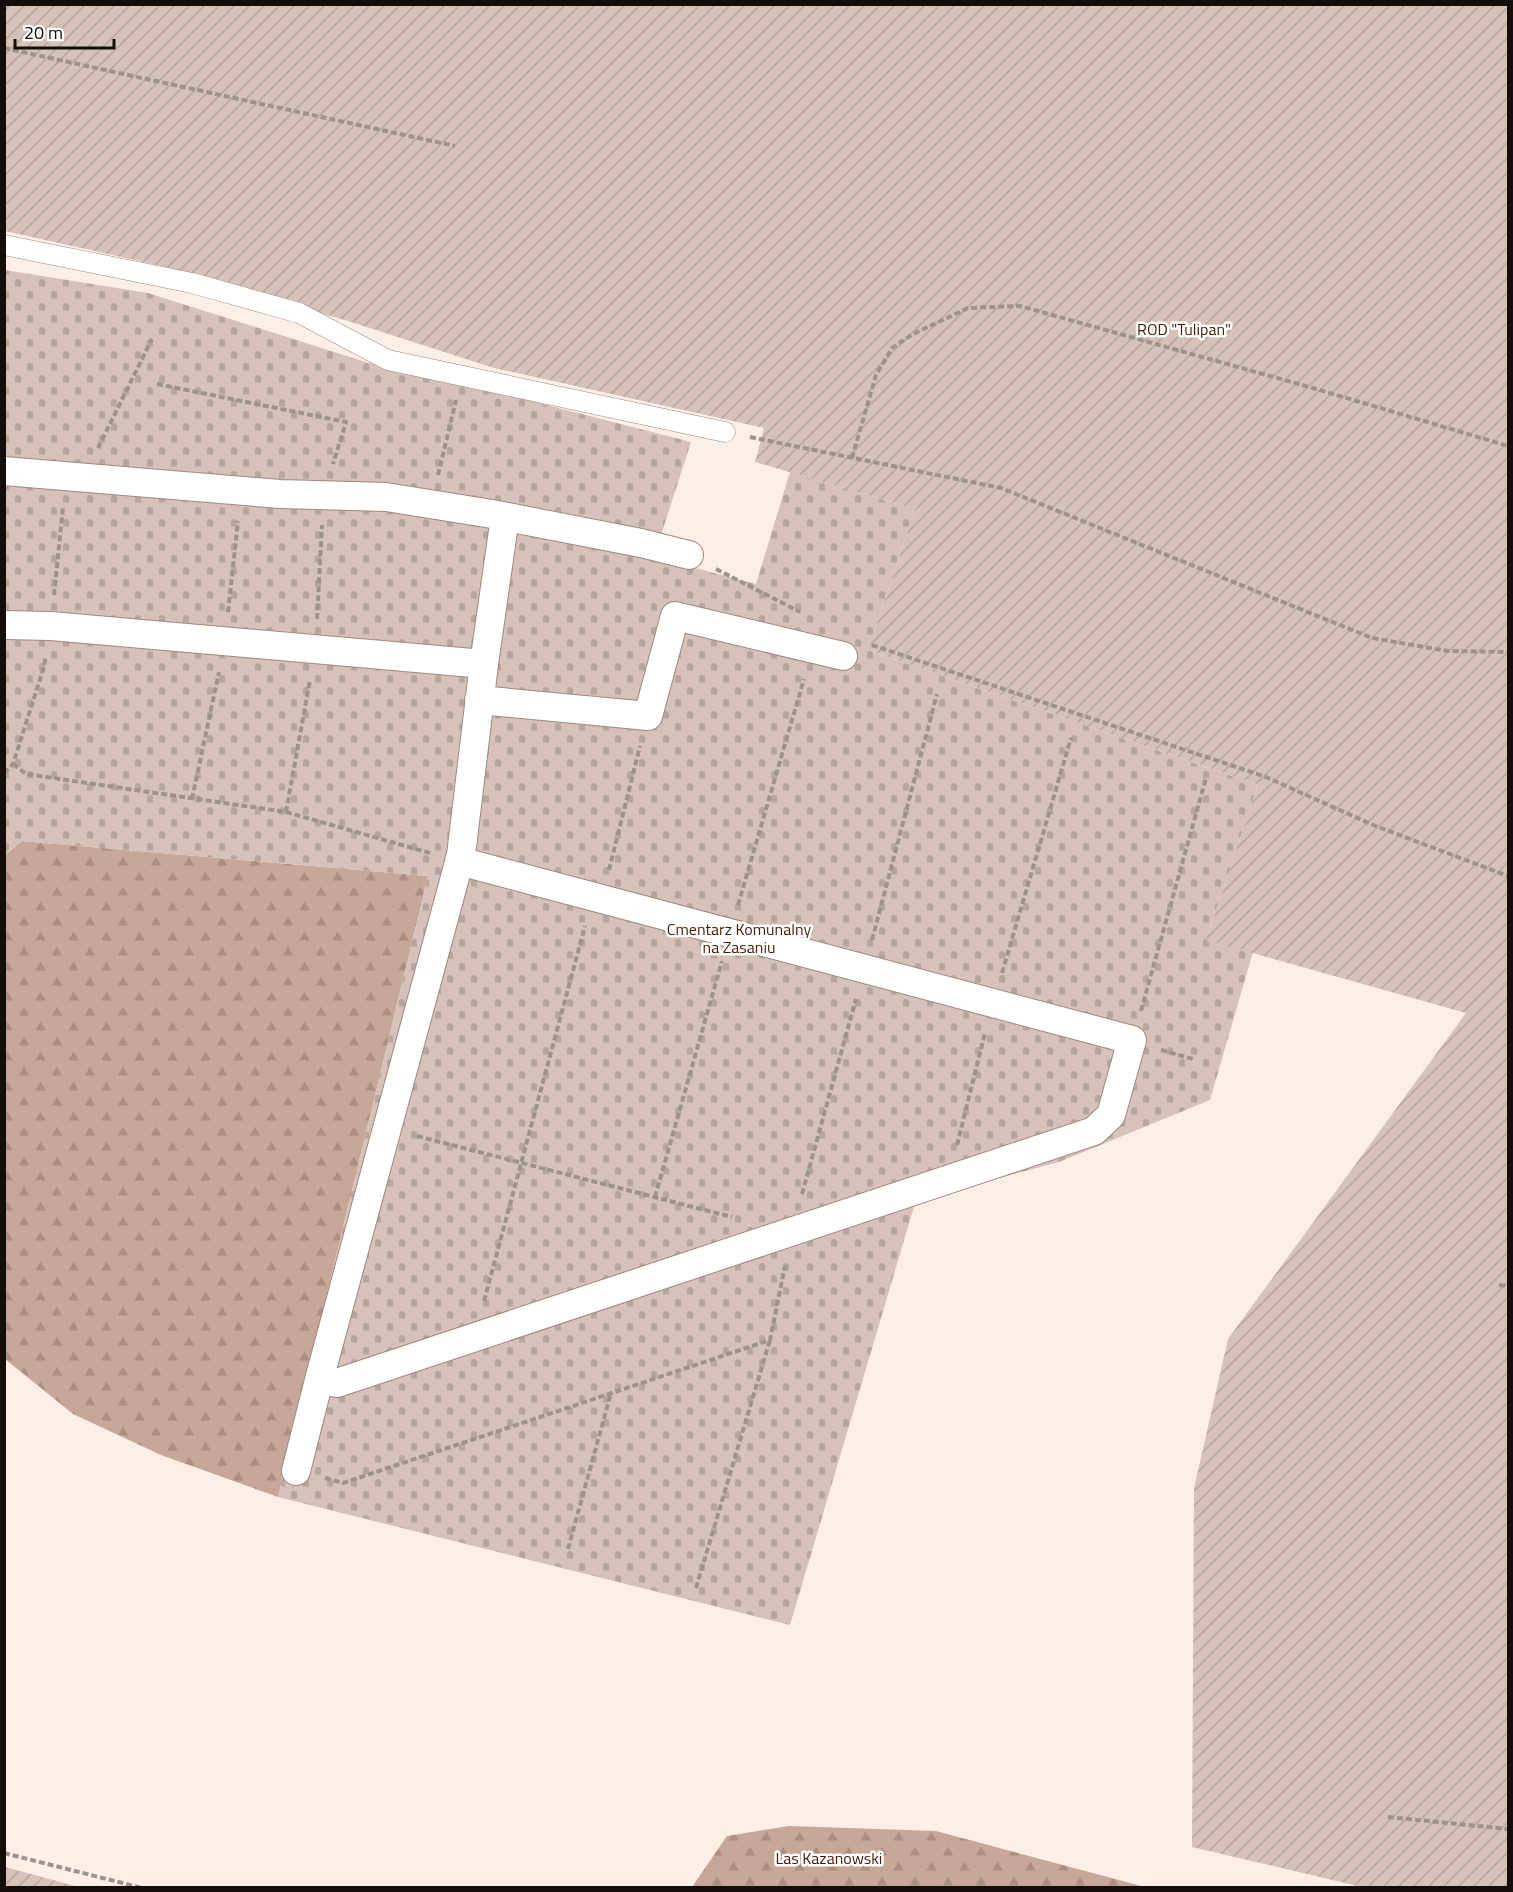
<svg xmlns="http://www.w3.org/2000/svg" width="1513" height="1892" font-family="'Titillium Web',sans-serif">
  <defs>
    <pattern id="forest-firs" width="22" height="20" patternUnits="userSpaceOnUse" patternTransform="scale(1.5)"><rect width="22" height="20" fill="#c7a798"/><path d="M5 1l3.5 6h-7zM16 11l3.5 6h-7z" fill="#aa8f82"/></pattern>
    <pattern id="cemetery-stones" width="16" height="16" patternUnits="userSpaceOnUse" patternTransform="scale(1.5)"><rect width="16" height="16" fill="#d6c2b8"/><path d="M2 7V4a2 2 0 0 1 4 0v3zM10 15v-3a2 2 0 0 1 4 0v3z" fill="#b7a69d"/></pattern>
    <pattern id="garden-furrows" width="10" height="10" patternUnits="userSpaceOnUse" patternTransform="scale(1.5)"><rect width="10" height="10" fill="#d6c2b8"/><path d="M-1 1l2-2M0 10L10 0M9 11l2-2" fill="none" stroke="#b7a69d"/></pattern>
  </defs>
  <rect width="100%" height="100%" fill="#fdeee7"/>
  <!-- forest -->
  <g fill="url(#forest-firs)">
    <path d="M22 841 428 876 278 1497 161 1455 73 1414 5 1359V855Z"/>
    <path d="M789 1826 936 1831 1145 1887H692L727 1836Z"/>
  </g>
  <!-- cemetery -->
  <path fill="url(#cemetery-stones)" d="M5 270 148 293 369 363 500 393 691 442 654 557 756 584 790 472 915 509 868 650 1258 785 1206 940 1253 952 1210 1100 1059 1162 916 1200 790 1625 278 1497 428 876 22 841 5 855Z"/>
  <!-- garden -->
  <g fill="url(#garden-furrows)">
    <path d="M5 5H1508V1887H1362L1192 1847 1194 1488 1228 1339 1466 1013 1206 940 1258 785 868 650 915 509 755 462 764 428 494 368 351 322 157 265 5 231Z"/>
    <path d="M4 1867H5L79 1887H5Z"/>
  </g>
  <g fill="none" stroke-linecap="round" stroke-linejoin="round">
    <!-- service casing -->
    <g stroke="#9f887e" stroke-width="21">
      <path id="service" d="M4 245 192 283 299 313 388 360 725 432"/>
    </g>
    <!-- pedestrian casing -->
    <g stroke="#9f887e" stroke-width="30">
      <g id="pedestrian">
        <path d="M4 471 280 494 386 497 492 514 641 543 689 555"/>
        <path d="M4 625 51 626 484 664 505 517"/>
        <path d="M479 700 648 716 675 616 843 656"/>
        <path d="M319 1380 337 1383 1094 1131 1111 1115 1132 1040 459 861"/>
        <path d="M296 1471 319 1380 461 855 484 664"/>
      </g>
    </g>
    <!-- path -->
    <g stroke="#9e928c" stroke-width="4" stroke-dasharray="6 3" stroke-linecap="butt">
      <path d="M4 48 455 146"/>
      <path d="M157 384 346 422 333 464"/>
      <path d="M750 437 1001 488 1372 638 1448 651 1508 652"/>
      <path d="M98 448 152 339"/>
      <path d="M852 458 876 375 892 348 913 334 968 308 1020 306 1313 388 1508 446"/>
      <path d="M438 475 456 400"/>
      <path d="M716 569 800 612"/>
      <path d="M54 595 63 507"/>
      <path d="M228 612 238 521"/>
      <path d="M317 619 322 525"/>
      <path d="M872 645 1266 777 1373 825 1508 876"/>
      <path d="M13 764 26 774 286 812 430 853"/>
      <path d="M4 773 13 764 43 670 46 656"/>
      <path d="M192 799 219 672"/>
      <path d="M286 812 310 680"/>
      <path d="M609 870 640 746"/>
      <path d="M738 905 804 679"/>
      <path d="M872 940 937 694"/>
      <path d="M1002 973 1071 738"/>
      <path d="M1141 1011 1206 778"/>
      <path d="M1161 1050 1193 1059"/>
      <path d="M417 1136 732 1217"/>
      <path d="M957 1145 985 1033"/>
      <path d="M802 1194 856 999"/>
      <path d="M655 1197 722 961"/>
      <path d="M1499 1285 1508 1286"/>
      <path d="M484 1301 585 926"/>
      <path d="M325 1478 343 1483 770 1340 785 1266"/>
      <path d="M568 1549 611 1393"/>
      <path d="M696 1588 770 1340"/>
      <path d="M1388 1817 1508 1829"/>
      <path d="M4 1853 142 1888"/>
    </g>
    <!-- service -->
    <use href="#service" stroke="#fff" stroke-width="20"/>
    <!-- pedestrian -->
    <use href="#pedestrian" stroke="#fff" stroke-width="28"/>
  </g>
  <g text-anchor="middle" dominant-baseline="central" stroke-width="5" stroke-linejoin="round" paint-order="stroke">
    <!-- park labels -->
    <g font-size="16" fill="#481d05" stroke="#fff">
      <text x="1184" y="329">ROD "Tulipan"</text>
      <text x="739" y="929">Cmentarz Komunalny<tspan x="739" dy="18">na Zasaniu</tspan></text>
      <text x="829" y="1858">Las Kazanowski</text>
    </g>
  </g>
  <!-- border -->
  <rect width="1513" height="1892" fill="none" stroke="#150d09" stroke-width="12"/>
  <!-- scale -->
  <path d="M15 39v9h99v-9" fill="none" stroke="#150d09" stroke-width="3"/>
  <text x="24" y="39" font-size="18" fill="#150d09" stroke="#ffffff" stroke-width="4.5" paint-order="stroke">20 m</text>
</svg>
